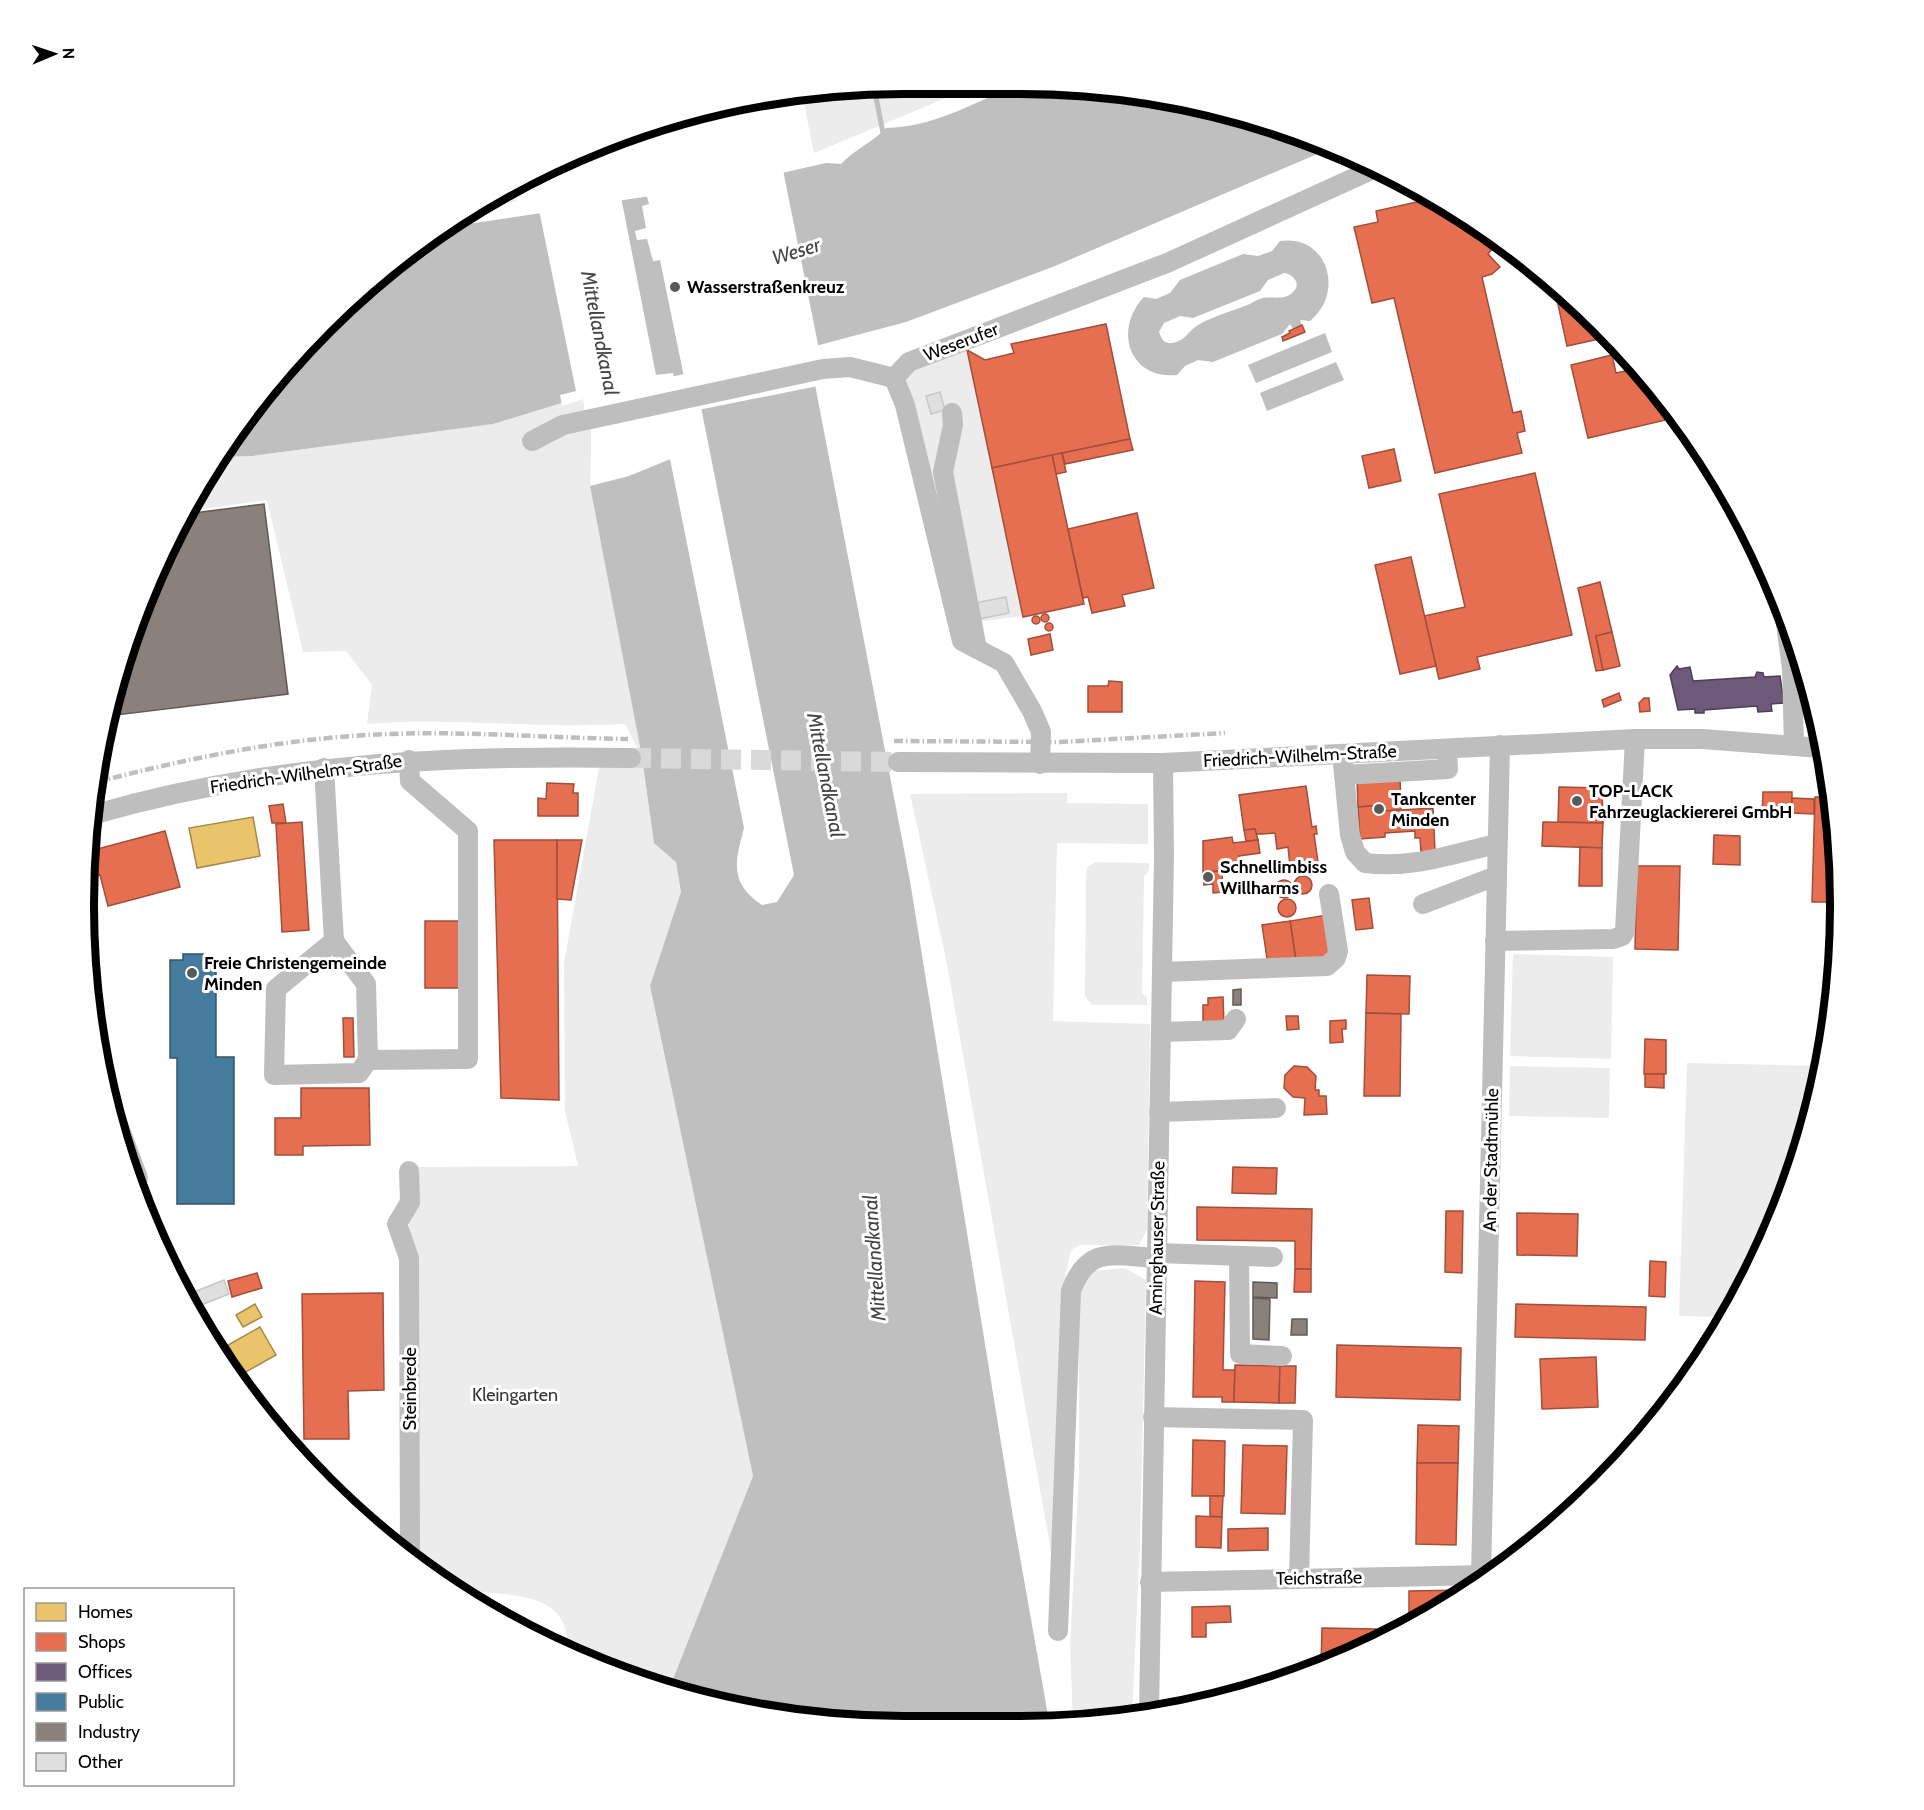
<svg xmlns="http://www.w3.org/2000/svg" width="1924" height="1810" font-family="Cabin,sans-serif">
  <rect width="100%" height="100%" fill="#fff"/>
  <!-- green -->
  <g fill="#ececec">
    <path d="M905 84 977 85 814 153 802 94Z"/>
    <path d="M514 186 517 201 480 207Z"/>
    <path d="M965 345 1022 616 956 625 904 373Z"/>
    <path d="M585 395 582 429H591L590 486 642 757 654 842 676 861 681 892 650 987 753 1476 670 1687 591 1663 567 1651C572 1592 513 1596 472 1591 465 1590 455 1591 449 1588 435 1581 422 1565 410 1556L409 1167 578 1166 565 1111 564 963 601 757H642L625 724C539 729 453 717 367 724L372 685 346 651 303 652 267 500 187 511 194 495 221 457 254 456 493 424Z"/>
    <path d="M1067 793V803L1148 804V844L1057 843 1053 1021 1150 1024 1147 1230 1139 1245H1080L1071 1250 1066 1272 1058 1387 1055 1574 946 959 910 794Z"/>
    <path d="M1096 862 1149 863V870L1144 877 1142 993 1147 998V1005H1092L1085 996 1086 875 1087 867Z"/>
    <path d="M1513 954 1613 957 1611 1059 1510 1056Z"/>
    <path d="M1687 1063 1821 1066 1812 1117 1755 1268 1725 1317 1679 1316Z"/>
    <path d="M1510 1066 1610 1068 1609 1118 1509 1116Z"/>
    <path d="M1125 1268 1146 1280 1140 1542 1132 1718 1073 1721 1070 1646 1079 1474V1300L1084 1281 1092 1271Z"/>
  </g>
  <!-- water -->
  <g fill="#bfbfbf" fill-rule="evenodd">
    <path d="M1017 85 1073 86 1232 112 1329 149 1055 266 906 322 808 348 910 881 1014 1523 1049 1721 905 1726 745 1710 670 1687 753 1476 650 986 681 892 676 862 654 843 642 757 590 486 591 429 584 396 493 424 253 456 221 457 288 364 405 253 448 227 548 212 542 169 610 202 658 195 744 100 773 175 826 163 841 164C855 149 872 143 886 128 934 127 973 103 1017 85ZM694 372 794 875 777 902 762 905C729 883 735 861 744 828L670 459 654 422 646 382Z"/>
    <path d="M1280 241C1328 234 1345 293 1310 321L1300 320 1302 326 1293 329 1290 324 1282 334 1213 362 1198 360 1185 366 1177 375C1129 380 1113 329 1144 297L1156 299 1170 293 1180 280 1243 254 1258 256 1272 251ZM1284 273C1293 274 1302 284 1293 292 1284 301 1273 296 1263 298 1258 299 1253 302 1250 304 1233 311 1213 316 1198 325 1188 331 1185 342 1171 343 1164 344 1161 338 1159 332L1164 323 1180 316 1193 318 1260 291 1268 280Z"/>
    <path d="M1325 333 1332 352 1256 383 1248 365Z"/>
    <path d="M1336 362 1344 380 1267 411 1260 393Z"/>
  </g>
  <!-- pier -->
  <g fill="#fff">
    <path d="M760 98 775 172 783 170 819 349 811 350 818 386 698 410 692 376 684 377 660 260 653 261 647 239 637 240 635 231 646 228 642 206 649 204 646 193 654 192 643 134 744 100Z"/>
    <path d="M602 148 613 199 621 197 656 375 673 373 674 379 650 385 657 421 673 458 629 476 590 486 591 429H588L583 399 562 406 560 395 576 391 539 210 545 209 537 172Z"/>
  </g>
  <!-- homes -->
  <g fill="#e9c46a" stroke="#a3894a" stroke-width="1.5">
    <path d="M253 817 260 856 197 868 189 828Z"/>
    <path d="M255 1304 262 1317 243 1327 236 1315Z"/>
    <path d="M260 1327 276 1355 244 1373 228 1345Z"/>
  </g>
  <!-- shops -->
  <g fill="#e76f51" stroke="#a24e39" stroke-width="1.5">
    <path d="M1430 199 1484 232 1495 246 1488 254 1500 267 1492 274 1482 277 1513 413 1521 411 1525 431 1517 433 1522 453 1435 473 1394 298 1372 303 1354 227 1378 222 1376 211Z"/>
    <path d="M1554 286 1608 337 1567 346Z"/>
    <path d="M1106 324 1130 439 992 468 967 350 985 360 1014 353 1011 344Z"/>
    <path d="M1302 325 1305 332 1283 341 1282 337 1290 333 1289 331Z"/>
    <path d="M1612 355 1616 373 1639 368 1667 407 1670 419 1588 438 1571 365Z"/>
    <path d="M1130 439 1133 450 1065 464 1062 453Z"/>
    <path d="M1394 449 1401 481 1369 488 1362 456Z"/>
    <path d="M1062 453 1066 472 1056 474 1052 455Z"/>
    <path d="M1052 455 1084 604 1023 617 992 468Z"/>
    <path d="M1535 473 1572 635 1477 657 1480 669 1439 679 1424 616 1465 607 1439 494Z"/>
    <path d="M1137 513 1154 588 1122 595 1125 606 1092 613 1088 597 1083 598 1068 529Z"/>
    <path d="M1411 557 1436 666 1400 674 1375 565Z"/>
    <path d="M1600 582 1612 632 1596 636 1603 670 1596 671 1578 588Z"/>
    <circle cx="1045" cy="618" r="4"/>
    <circle cx="1036" cy="620" r="4"/>
    <circle cx="1049" cy="627" r="4"/>
    <path d="M1612 632 1620 666 1603 670 1596 636Z"/>
    <path d="M1050 634 1053 650 1031 655 1028 639Z"/>
    <path d="M1109 681 1122 682V712H1088V686H1108Z"/>
    <path d="M1619 693 1621 700 1604 707 1602 700Z"/>
    <path d="M1644 698H1649L1650 711 1640 712 1639 703Z"/>
    <path d="M1400 777 1401 810 1384 811V805L1358 807 1357 779Z"/>
    <path d="M547 783 574 784 573 793H578V816H538V798L546 799Z"/>
    <path d="M1306 786 1312 827 1316 826 1317 834H1314L1318 862 1290 866 1288 847 1277 849 1275 833 1262 834H1256L1255 829 1244 830 1239 795Z"/>
    <path d="M1559 787 1602 788 1603 823 1558 822Z"/>
    <path d="M1763 792H1792V817L1762 816Z"/>
    <path d="M1815 797H1833L1836 902H1812Z"/>
    <path d="M1792 798 1814 799V814L1792 813Z"/>
    <path d="M283 804 286 823H272L269 806Z"/>
    <path d="M1384 805V811L1433 808 1435 851 1421 852 1420 838H1415V831L1385 833V837L1360 839 1358 807Z"/>
    <path d="M302 822 309 930 282 932 276 824Z"/>
    <path d="M1543 822 1603 823 1602 848 1542 846Z"/>
    <path d="M1255 829 1258 840 1246 841 1244 830Z"/>
    <path d="M165 831 180 887 108 906 100 875 87 878 86 852Z"/>
    <path d="M1714 835 1740 836V865L1713 864Z"/>
    <path d="M1232 837 1233 843 1258 840 1260 853 1239 856 1240 861 1221 864 1222 871 1203 872V841Z"/>
    <path d="M494 840H557L559 1100 501 1098Z"/>
    <path d="M557 840H582L571 900 557 899Z"/>
    <path d="M1580 847 1602 848V886H1579Z"/>
    <path d="M1637 866H1680L1678 950 1635 949Z"/>
    <path d="M1222 871 1223 892 1213 893V884L1204 885 1203 872Z"/>
    <circle cx="1303" cy="885" r="9"/>
    <circle cx="1284" cy="889" r="9"/>
    <path d="M1369 898 1373 928 1356 930 1352 900Z"/>
    <circle cx="1287" cy="908" r="9"/>
    <path d="M1327 915 1333 956 1296 961 1290 921Z"/>
    <rect x="425" y="921" width="34" height="67"/>
    <path d="M1290 921 1296 961 1268 965 1262 925Z"/>
    <path d="M1367 975 1410 976 1409 1014 1366 1013Z"/>
    <path d="M1223 997 1224 1025H1203V1005H1208V998Z"/>
    <path d="M1366 1013 1401 1014 1400 1096H1364Z"/>
    <path d="M1286 1016H1298L1299 1029 1287 1030Z"/>
    <path d="M343 1018H353L354 1057H344Z"/>
    <path d="M1346 1020V1029H1342L1343 1042 1330 1043V1021Z"/>
    <path d="M1645 1039 1666 1040V1074H1644Z"/>
    <path d="M1294 1066 1307 1067 1316 1076 1315 1090H1319V1096H1326L1327 1114 1304 1115 1305 1098 1293 1097 1284 1088 1285 1075Z"/>
    <path d="M1645 1074H1664V1088L1645 1087Z"/>
    <path d="M301 1088H369L370 1145 303 1146V1155H275V1118H301Z"/>
    <path d="M1233 1167 1277 1168 1276 1194 1232 1193Z"/>
    <path d="M1197 1207 1312 1209 1311 1269H1295V1241L1197 1240Z"/>
    <path d="M1446 1211H1463L1462 1273 1445 1272Z"/>
    <path d="M1517 1213 1578 1214 1577 1256 1517 1255Z"/>
    <path d="M1650 1261 1666 1262 1665 1297 1649 1296Z"/>
    <path d="M1295 1269H1311V1292H1294Z"/>
    <path d="M257 1273 262 1288 232 1297 228 1281Z"/>
    <path d="M1195 1281 1225 1282 1223 1370H1235L1234 1402H1222V1397H1193Z"/>
    <path d="M383 1293 384 1390 348 1391 349 1439H304L302 1294Z"/>
    <path d="M1516 1304 1646 1307 1645 1340 1515 1337Z"/>
    <path d="M1337 1345 1461 1348 1460 1400 1336 1397Z"/>
    <path d="M1596 1357 1598 1407 1542 1409 1540 1359Z"/>
    <path d="M1235 1365 1280 1366 1279 1403 1234 1402Z"/>
    <path d="M1280 1366H1296L1295 1403H1279Z"/>
    <path d="M1418 1425 1459 1426 1458 1463H1417Z"/>
    <path d="M1193 1440 1225 1441 1224 1496H1192Z"/>
    <path d="M1243 1445 1287 1446 1285 1514 1241 1513Z"/>
    <path d="M1417 1463H1458L1456 1545 1416 1544Z"/>
    <path d="M1210 1496H1223L1222 1517 1210 1516Z"/>
    <path d="M1196 1516 1222 1517 1221 1548 1196 1547Z"/>
    <path d="M1268 1528V1550L1228 1551V1529Z"/>
    <path d="M1464 1590 1434 1613H1409V1591Z"/>
    <path d="M1230 1606 1231 1622 1206 1623V1637H1192V1607Z"/>
    <path d="M1322 1628 1377 1629V1640L1321 1665Z"/>
  </g>
  <!-- offices -->
  <path fill="#6d597a" stroke="#4c3e55" stroke-width="1.5" d="M1677 666 1679 669 1690 667 1693 681 1755 677 1757 672 1763 673 1764 677 1780 676 1784 703 1771 704 1772 711 1758 712 1757 706 1704 710V713H1695V709L1678 710 1670 675Z"/>
  <!-- public -->
  <path fill="#457b9d" stroke="#30566e" stroke-width="1.5" d="M183 954H203V960H216V1057H234V1204H177V1058H170V960H183Z"/>
  <!-- industry -->
  <g fill="#8a817c" stroke="#615a57" stroke-width="1.5">
    <path d="M264 504 288 694 108 716 112 692 186 514Z"/>
    <path d="M1241 989V1005H1233V990Z"/>
    <path d="M1253 1282 1277 1283V1298L1253 1297Z"/>
    <path d="M1253 1298 1270 1299 1269 1340 1253 1339Z"/>
    <path d="M1292 1319H1307V1335H1291Z"/>
  </g>
  <g fill="none" stroke-linecap="round" stroke-linejoin="round">
    <!-- stream -->
    <path stroke="#bfbfbf" stroke-width="5" d="M874 87 884 138"/>
  </g>
  <!-- building -->
  <g fill="#dfdfdf" stroke="#c7c7c7" stroke-width="1.5">
    <path d="M940 392 945 410 931 414 926 396Z"/>
    <path d="M1006 597 1009 613 979 619 975 603Z"/>
    <path d="M224 1280 229 1294 196 1307 189 1294Z"/>
  </g>
  <g fill="none" stroke-linecap="round" stroke-linejoin="round">
    <!-- minor-tunnel -->
    <path stroke="#d9d9d9" stroke-width="20" stroke-dasharray="20 10" stroke-linecap="butt" d="M631 758 898 762"/>
    <!-- minor -->
    <g stroke="#bebebe" stroke-width="20">
      <path d="M894 378 909 362 1167 263 1378 167"/>
      <path d="M894 378 905 405 962 641 1004 663 1032 711 1041 732 1040 764"/>
      <path d="M952 413 953 425 943 472 977 649"/>
      <path d="M532 441 563 425 823 369 850 367 894 378"/>
      <path d="M1785 616 1792 669 1794 746"/>
      <path d="M1342 754 1350 835 1355 852 1365 863C1412 869 1452 854 1497 844"/>
      <path d="M898 762 1163 763 1635 739H1702L1821 748"/>
      <path d="M324 768 334 941 276 989 274 1075 359 1073 368 1060"/>
      <path d="M1344 775 1448 769 1447 749"/>
      <path d="M92 815C271 763 446 755 631 758"/>
      <path d="M1423 904 1496 876"/>
      <path d="M334 941 366 984 368 1060 468 1059V831L410 781 409 760"/>
      <path d="M1495 941 1613 939 1622 936 1625 931 1635 739"/>
      <path d="M1162 972 1327 966 1336 958 1338 951 1329 894"/>
      <path d="M1161 1032 1228 1030 1236 1019"/>
      <path d="M1159 1112 1276 1108"/>
      <path d="M117 1122 138 1178"/>
      <path d="M409 1171 410 1202 397 1224 409 1258 410 1556"/>
      <path d="M1157 1253 1273 1257"/>
      <path d="M1239 1256 1240 1354 1282 1356"/>
      <path d="M1153 1417 1303 1420 1299 1579"/>
      <path d="M1481 1575 1500 745"/>
      <path d="M1150 1582 1487 1575"/>
      <path d="M1058 1631 1071 1291C1088 1244 1115 1256 1157 1258"/>
      <path d="M1149 1714 1164 856 1163 763"/>
    </g>
    <!-- rail -->
    <g stroke="#bebebe" stroke-width="4.5" stroke-dasharray="9 3 1.5 3" stroke-linecap="butt">
      <path d="M894 741 1060 742 1225 733"/>
      <path d="M97 782C193 757 291 737 390 734 469 731 549 738 628 739"/>
    </g>
  </g>
  <!-- markers -->
  <g fill="#595959" stroke="#fff" stroke-width="2">
    <circle cx="675" cy="287" r="6"/>
    <circle cx="1577" cy="801" r="6"/>
    <circle cx="1379" cy="809" r="6"/>
    <circle cx="1208" cy="877" r="6"/>
    <circle cx="192" cy="973" r="6"/>
  </g>
  <g text-anchor="middle" dominant-baseline="central" stroke-width="6" stroke-linejoin="round" paint-order="stroke">
    <!-- poi labels -->
    <g font-size="18" font-weight="bold" fill="#000" stroke="#fff" text-anchor="start">
      <text x="687" y="287">Wasserstraßenkreuz</text>
      <text x="1589" y="791">TOP-LACK<tspan x="1589" dy="21">Fahrzeuglackiererei GmbH</tspan></text>
      <text x="1391" y="799">Tankcenter<tspan x="1391" dy="21">Minden</tspan></text>
      <text x="1220" y="867">Schnellimbiss<tspan x="1220" dy="21">Willharms</tspan></text>
      <text x="204" y="963">Freie Christengemeinde<tspan x="204" dy="21">Minden</tspan></text>
    </g>
    <!-- street labels -->
    <g font-size="18" fill="#000" stroke="#fff">
      <text transform="translate(961 342) rotate(-21)">Weserufer</text>
      <text transform="translate(1300 756) rotate(-3)">Friedrich-Wilhelm-Straße</text>
      <text transform="translate(306 774) rotate(-8)">Friedrich-Wilhelm-Straße</text>
      <text transform="translate(1491 1160) rotate(-89)">An der Stadtmühle</text>
      <text transform="translate(1157 1238) rotate(-89)">Aminghauser Straße</text>
      <text transform="translate(410 1389) rotate(-90)">Steinbrede</text>
      <text transform="translate(1319 1578) rotate(-1)">Teichstraße</text>
    </g>
    <!-- park labels -->
    <g font-size="18" fill="#333" stroke="#fff">
      <text x="515" y="1395">Kleingarten</text>
    </g>
    <!-- water labels -->
    <g font-size="20" font-style="italic" fill="#444" stroke="#fff">
      <text transform="translate(796 251) rotate(-17)">Weser</text>
      <text transform="translate(600 333) rotate(79)">Mittellandkanal</text>
      <text transform="translate(826 775) rotate(79)">Mittellandkanal</text>
      <text transform="translate(874 1258) rotate(-94)">Mittellandkanal</text>
    </g>
  </g>
  <!-- crop -->
  <path d="M0 0H1924V1810H0ZM904 94H1020A810 810 0 0 1 1830 904V906A810 810 0 0 1 1020 1716H904A810 810 0 0 1 94 906V904A810 810 0 0 1 904 94Z" fill="#fff" fill-rule="evenodd"/>
  <path fill="none" stroke="#000" stroke-width="8" d="M904 94H1020A810 810 0 0 1 1830 904V906A810 810 0 0 1 1020 1716H904A810 810 0 0 1 94 906V904A810 810 0 0 1 904 94Z"/>
  <!-- legend -->
  <rect x="24" y="1588" width="210" height="198" fill="#ffffff" stroke="#999999" stroke-width="1.5"/>
  <rect x="36" y="1603" width="30" height="18" fill="#e9c46a" stroke="#999999" stroke-width="1.5"/>
  <text x="78" y="1618" font-size="18" fill="#000000">Homes</text>
  <rect x="36" y="1633" width="30" height="18" fill="#e76f51" stroke="#999999" stroke-width="1.5"/>
  <text x="78" y="1648" font-size="18" fill="#000000">Shops</text>
  <rect x="36" y="1663" width="30" height="18" fill="#6d597a" stroke="#999999" stroke-width="1.5"/>
  <text x="78" y="1678" font-size="18" fill="#000000">Offices</text>
  <rect x="36" y="1693" width="30" height="18" fill="#457b9d" stroke="#999999" stroke-width="1.5"/>
  <text x="78" y="1708" font-size="18" fill="#000000">Public</text>
  <rect x="36" y="1723" width="30" height="18" fill="#8a817c" stroke="#999999" stroke-width="1.5"/>
  <text x="78" y="1738" font-size="18" fill="#000000">Industry</text>
  <rect x="36" y="1753" width="30" height="18" fill="#dfdfdf" stroke="#999999" stroke-width="1.5"/>
  <text x="78" y="1768" font-size="18" fill="#000000">Other</text>
  <!-- north arrow -->
  <g transform="translate(54 54) rotate(88)" stroke="#ffffff" stroke-width="4.5" paint-order="stroke">
  <path d="M0-4.5L10 22L0 15L-10 22Z" fill="#000000"/>
  <text y="-9" font-size="16" font-weight="bold" text-anchor="middle" fill="#000000">N</text>
  </g>
</svg>
